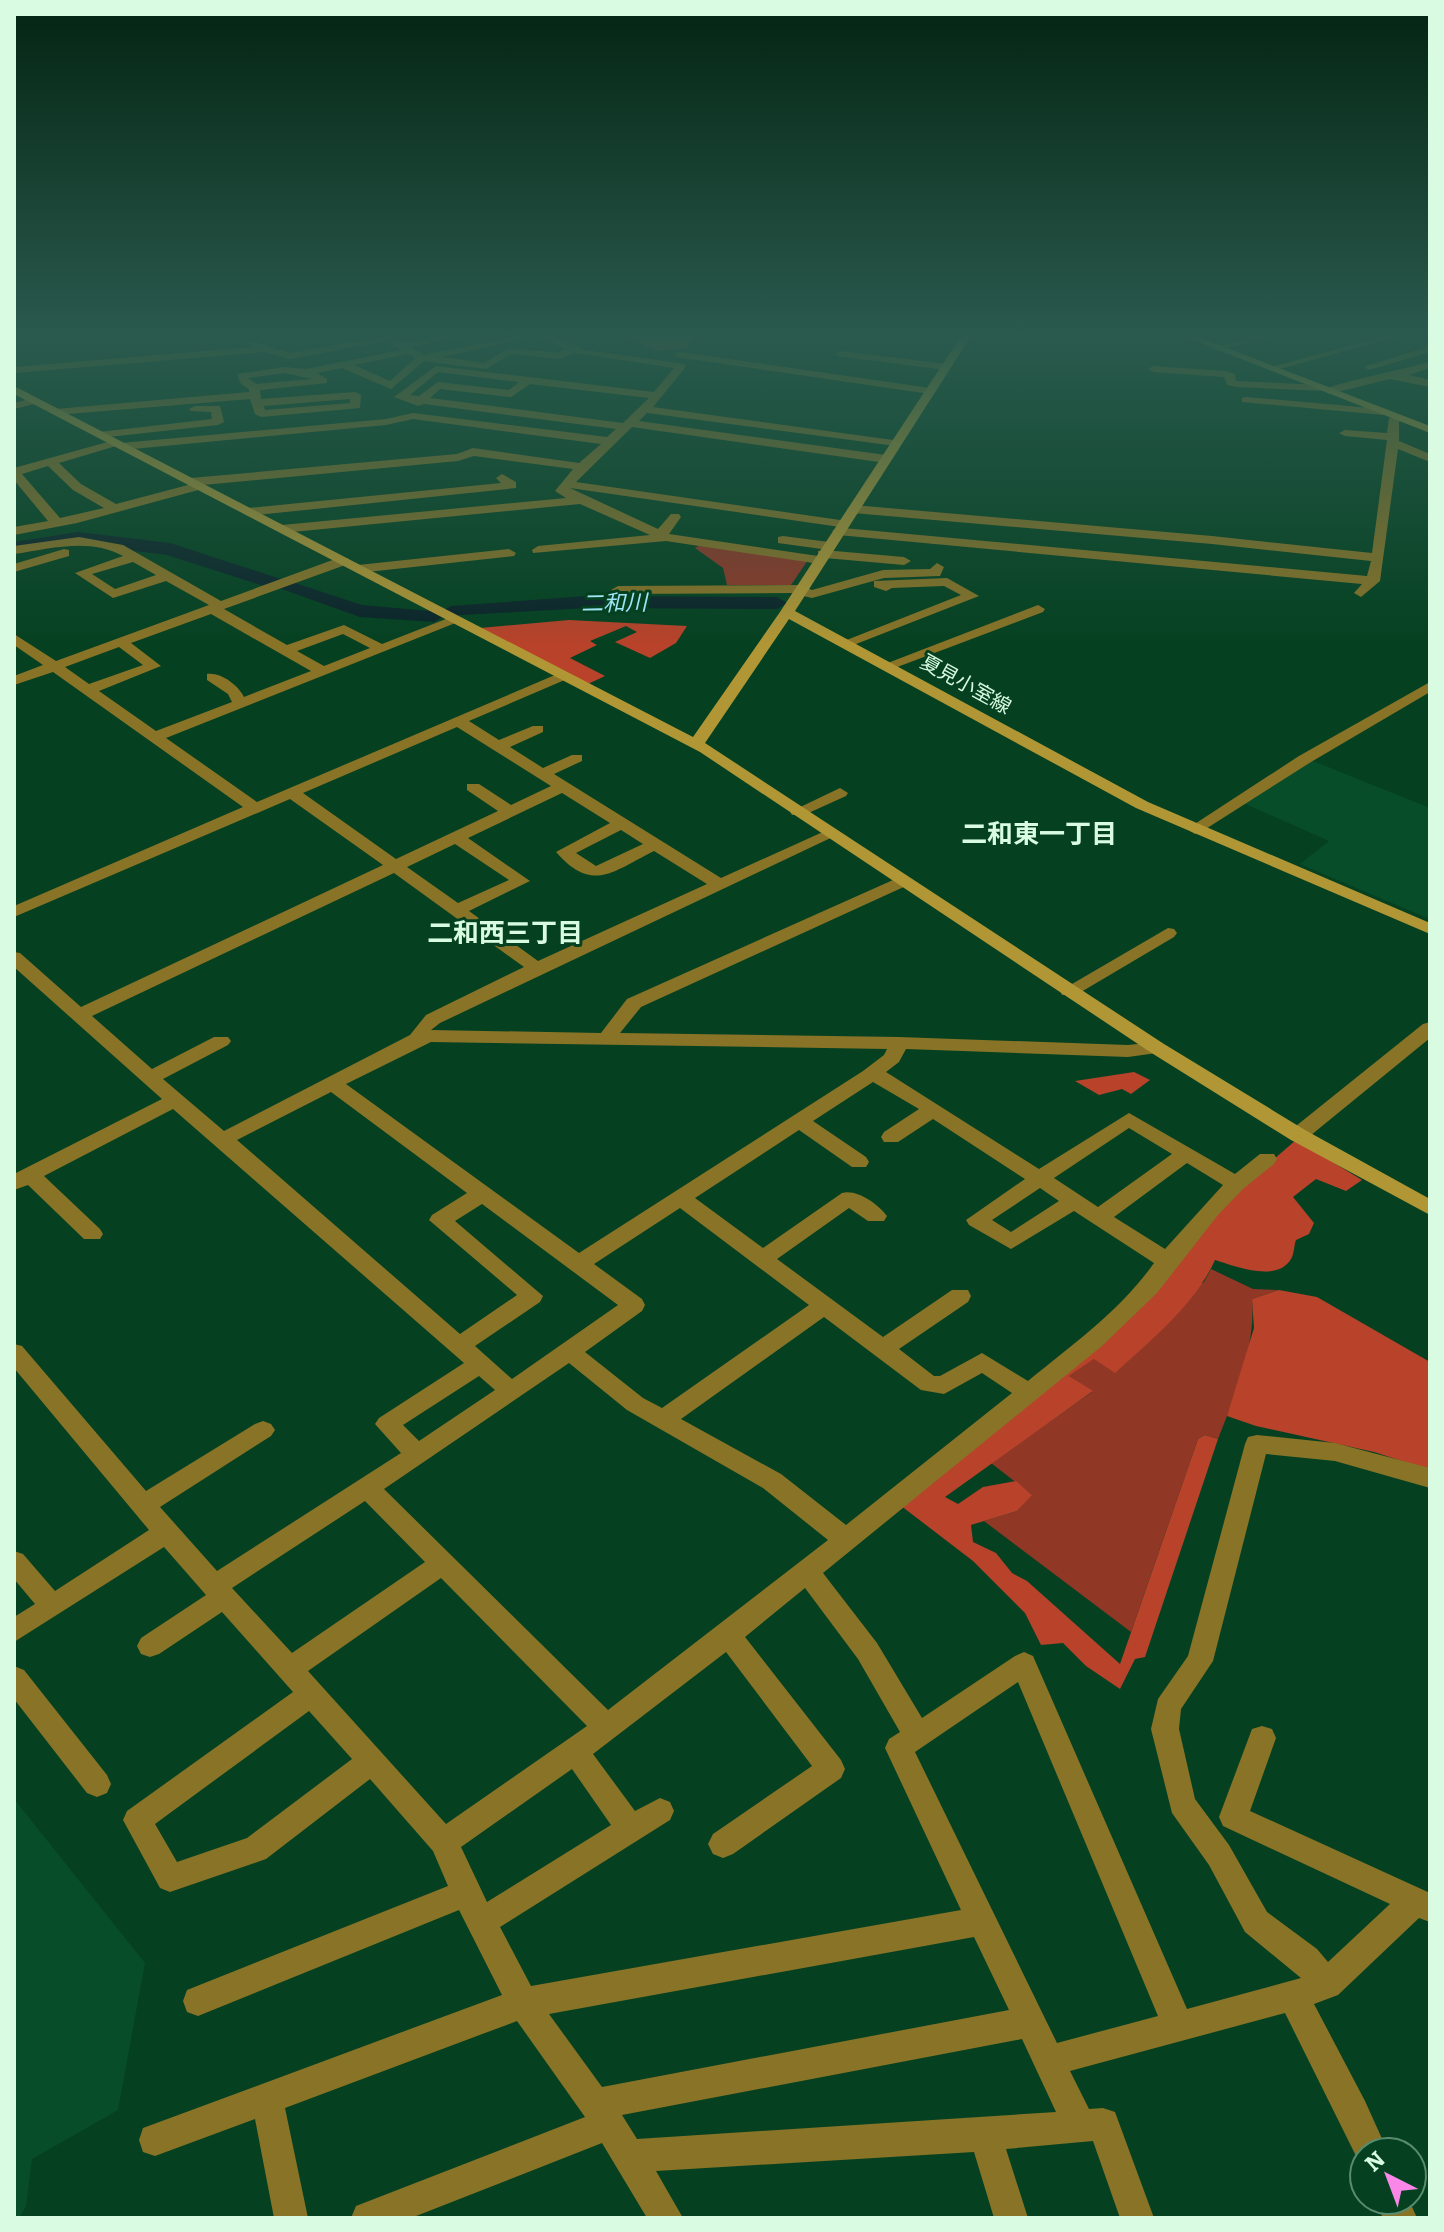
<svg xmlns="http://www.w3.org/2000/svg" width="1444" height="2232" font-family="Bitter,'Noto Sans JP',serif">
  <rect width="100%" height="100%" fill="#054121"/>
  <!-- built -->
  <g fill="#084d29">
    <path d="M1308 759 1430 808V919L1300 864 1329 841 1241 802Z"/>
    <path d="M14 1799 145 1963 118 2110 32 2159 26 2206 19 2218H14Z"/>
  </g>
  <!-- green -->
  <g fill="#903726">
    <path d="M702 544 808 560 791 585H727L723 568 695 548Z"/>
    <path d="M1211 1269 1253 1289 1279 1290 1252 1299C1256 1346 1235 1396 1218 1439L1205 1435 1198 1439 1131 1632 984 1521 1017 1511 1031 1494 991 1463 1092 1392 1069 1376 1204 1282Z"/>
  </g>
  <!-- forest -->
  <g fill="#b8422a">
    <path d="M616 333H699L686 348 656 351Z"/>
    <path d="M569 620 687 626 676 643 650 658 615 642 637 632 626 626 590 641 597 645 570 658 605 676 588 684 480 628Z"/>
    <path d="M1134 1072 1150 1080 1131 1094 1122 1089 1099 1095 1075 1081Z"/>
    <path d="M1296 1140 1362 1180 1346 1191 1316 1179 1293 1197 1314 1223 1309 1234 1296 1240C1294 1245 1294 1255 1291 1259 1277 1283 1234 1266 1215 1260 1195 1305 1150 1341 1115 1373L1094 1359 1069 1376 1093 1391 945 1497 958 1504 983 1487 1016 1481 1032 1495 1017 1511 971 1525 973 1542 996 1553 1012 1573 1027 1581 1120 1664 1198 1439 1205 1435 1218 1439 1145 1657 1135 1659 1120 1689 1086 1666 1063 1643 1041 1645 1025 1613 973 1561 896 1502 1096 1343 1237 1191Z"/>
    <path d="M1279 1290 1317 1297 1430 1362V1470L1374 1452 1256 1426 1227 1416 1254 1328 1252 1299Z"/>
  </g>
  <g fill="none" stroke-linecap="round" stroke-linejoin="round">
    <!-- river -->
    <path fill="#0b2429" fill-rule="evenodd" d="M78 532 170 543 281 579 283 582 295 583 362 605 441 612 451 606 587 596 777 597 787 603 777 609 587 608 444 616 434 622 360 617 279 588 267 587 167 555 78 544 14 554V542Z"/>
    <!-- street -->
    <g fill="#897327" fill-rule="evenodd">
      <path d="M458 333H477L412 347 424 355 519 336 524 339 442 357 484 363 509 348 557 353 565 349 533 333H546L585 350 685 364V368L653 407 900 441V445L896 446 647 413 639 421 886 455 892 459 886 463 632 427 576 482 847 521 849 524 843 528 1367 576 1371 561 1212 544 853 513 847 509 853 505 1212 536 1372 553 1387 440 1345 436 1339 433 1345 430 1387 433 1389 418 1402 416 1404 418 1399 422V441L1430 454V462L1398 449 1380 581 1361 597 1354 593 1362 584 838 535 832 531 840 527 570 488 658 529 671 514H679L681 517 669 534 818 556V551L823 550 904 557 911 561 904 565 825 558V563L820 564 666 541 533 553 532 550 538 546 650 535 580 504 282 533 276 529 282 525 566 498 555 491 573 469 474 456 458 461 203 485 202 489 77 523 14 535V527L48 521 14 480V468L111 441 121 443 386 419 413 413 607 437 616 429 424 404 418 406 394 397 436 366 654 392 674 368 574 353 559 359 511 354 486 369 424 361 391 389 342 368 317 373 327 379V383L260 390 261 399 355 392 361 395 360 408 261 417 255 414 250 399 56 415 50 412 56 409 249 392V389L241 384 237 374 284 367 306 369 401 350 387 341 290 359 264 352 14 373V367L251 347 248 344 253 341 290 353 389 335 404 343ZM408 354 415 358 390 381 354 365ZM438 372 519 382 509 390 438 382 419 396 410 395ZM284 373 312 379 256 384 248 378ZM530 384 649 398 623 423 430 398 440 389 511 397ZM350 399V403L265 410 264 406ZM413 419 601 444 579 463 473 448 457 454 191 478 185 482 188 485 116 504 81 484 59 463 116 446 122 450 386 425ZM48 466 73 490 104 508 60 518 22 474Z"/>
      <path d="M1266 333H1282L1218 351 1213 348Z"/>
      <path d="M1396 333H1411L1272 371 1267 368Z"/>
      <path d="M1430 346V352L1369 370 1364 367Z"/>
      <path d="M841 351 946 364 951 367 946 370 837 356 836 354Z"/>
      <path d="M680 352 930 388 935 391 930 394 676 357V353Z"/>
      <path d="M1430 362V368L1409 375 1430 380V387L1390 379 1329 394 1324 391 1237 387 1227 385 1224 377 1153 372 1148 369 1153 366 1226 371 1235 374 1236 381 1322 385 1327 388C1362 377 1396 371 1430 362Z"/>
      <path d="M1246 397 1383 409 1389 412 1383 415 1242 402V398Z"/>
      <path d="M34 398 38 399V403L14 409V403Z"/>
      <path d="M195 406H220L224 422 218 425 99 438 93 435 99 432 212 419 211 412 191 411 189 409Z"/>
      <path d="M502 474 516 482V488L248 516 242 512 248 508 501 483 496 478Z"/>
      <path d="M783 536 829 542 835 546 829 550 778 543V537Z"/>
      <path d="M79 537 123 545 221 601 338 558H348V564L224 609 287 645 344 625 382 644 451 617 463 620 166 738 257 802 562 672 567 673V679L469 721 499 740 533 726H543V732L510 747 543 768 572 755H582V761L554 774 721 878 825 831H837L839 834 440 1023 431 1030 601 1033 627 999 902 876 911 881 908 885 641 1007 620 1033 899 1037 1128 1045 1157 1042 1167 1048 1164 1052 1128 1057 906 1049 899 1062 886 1072 1039 1169 1129 1113 1235 1174 1260 1154H1274L1277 1159 1274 1164 1243 1189 1218 1215 1157 1293 1102 1346 823 1573 877 1643 922 1718 1015 1656 1024 1652 1033 1656 1187 2009 1301 1978 1245 1932 1209 1865 1172 1813 1151 1729 1158 1699 1188 1656 1245 1444 1248 1437 1257 1435 1335 1443 1430 1468V1488L1335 1461 1266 1454 1213 1661 1181 1709 1179 1729 1195 1799 1229 1845 1267 1912 1317 1949 1328 1962 1390 1904 1223 1826 1219 1817 1252 1729 1262 1726 1272 1729 1276 1738 1250 1811 1430 1893V1922L1419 1918 1338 1995 1314 2004 1365 2101 1388 2152H1364V2165L1360 2164 1285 2013 1070 2071 1089 2109 1103 2108 1115 2112 1154 2218H1120L1093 2141 1006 2149 1028 2218H994L974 2152 656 2171 683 2218H647L602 2143 411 2218H351L356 2206 585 2117 517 2021 285 2108 308 2218H274L255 2119 155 2156 143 2152 139 2140 143 2128 502 1995 459 1910 198 2016 187 2012 183 2001 187 1990 448 1886 433 1851 370 1779 266 1859 170 1892 160 1888 123 1820 127 1811 293 1692 222 1612 159 1654 150 1657 141 1654 137 1646 141 1638 206 1595 164 1547 14 1642V1617L35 1604 14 1579V1551L23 1554 55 1591 149 1530 14 1368V1344L22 1346 146 1491 255 1424 263 1421 271 1424 275 1430 271 1436 160 1507 217 1571 401 1453 375 1424 379 1418 464 1363 173 1109 44 1176 100 1229 103 1234 100 1239H84L28 1185 14 1190V1174L162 1099 14 967V952L20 953 81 1007 383 865 290 799 14 917V906L243 807 53 672 14 685V676L43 665 14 645V634L56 661 209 605 166 581 113 598 75 573 123 556C90 537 49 549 14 554V546ZM133 562 156 575 115 589 92 574ZM211 614 311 671 244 697C238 685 221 672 207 674V680L228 694 232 702 156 731 99 691 161 666 131 643ZM343 634 370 648 324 666 297 651ZM119 647 143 665 89 684 65 667ZM457 727 551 786 511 805 479 784H467V790L498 811 396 859 303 793ZM562 793 610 823 556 852C593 894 613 871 654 851L707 884 538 961 469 911 530 881 468 838ZM621 830 643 844 596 866 576 853ZM455 844 509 880 458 903 407 867ZM394 873 524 967 426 1015 410 1035 224 1131 163 1079 228 1045 231 1041 228 1037H214L152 1069 92 1016ZM431 1042 887 1049 884 1055 863 1071 579 1253 346 1084ZM873 1082 919 1109 884 1132 881 1137 884 1142H898L933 1119 1025 1179 966 1220 969 1225 1011 1249 1074 1211 1154 1263C1121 1310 1072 1345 1028 1381L982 1353 940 1376H934L899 1349 968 1302 971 1296 968 1290H952L883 1337 777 1259 849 1208 868 1221H884L887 1216C878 1204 857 1189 842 1193L763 1248 695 1198 799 1130 852 1167H866L869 1162 866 1157 813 1121ZM331 1092 467 1193 432 1215 429 1220 517 1295 460 1334 237 1140ZM1129 1128 1172 1154 1098 1207 1054 1178ZM1187 1163 1223 1185 1165 1249 1114 1217ZM1040 1188 1059 1201 1011 1232 992 1220ZM482 1204 618 1305 512 1379 475 1346 540 1302 543 1296 455 1221ZM680 1208 809 1305 662 1408 643 1398 585 1352 642 1311 645 1305 642 1299 594 1264ZM824 1317 921 1390 944 1394 982 1373 1012 1393 846 1525 781 1474 681 1419ZM569 1363 627 1410 763 1488 828 1540 608 1710 384 1489ZM479 1376 495 1390 419 1441 403 1425ZM365 1501 425 1562 292 1653 232 1588ZM441 1578 587 1726 446 1824 308 1671ZM805 1588 858 1659 900 1732 889 1739 885 1748 961 1910 531 1986 500 1927 670 1820 674 1811 670 1802 660 1798 635 1811 593 1754 726 1652 812 1766 713 1834 708 1844 713 1854 723 1858 733 1854 841 1778 845 1769 841 1760 745 1637ZM1018 1682 1158 2016 1057 2043 915 1752ZM309 1711 352 1759 247 1838 177 1862 155 1824ZM572 1769 611 1825 487 1902 461 1847ZM974 1937 1009 2010 602 2087 549 2014ZM1022 2039 1056 2112 637 2139 622 2115Z"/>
      <path d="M64 549 69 550V556L14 572V564Z"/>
      <path d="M509 549 516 553 514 556 358 573 351 569 358 565Z"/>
      <path d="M937 563 944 567 940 576 884 578 812 598 791 593 618 594 611 590 618 586 801 585 812 590 883 570 930 569Z"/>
      <path d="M947 578 979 596 851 646H841L839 643 961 595 944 586 892 588 886 591 874 587V581Z"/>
      <path d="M1038 605 1045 609 1043 612 892 669H882L880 666Z"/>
      <path d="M1430 682V692L1311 762 1201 832 1195 834 1187 829 1299 756Z"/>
      <path d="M840 788 848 793 846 796 804 815H792L790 812Z"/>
      <path d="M1168 928 1174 929 1177 933 1174 937 1076 995H1062L1060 991Z"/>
      <path d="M1430 1022V1038L1305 1140H1291L1288 1135 1291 1130 1423 1024Z"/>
      <path d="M14 1666 24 1670 107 1775 111 1784 107 1793 97 1797 87 1793 14 1699Z"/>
      <path d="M1375 2200H1409L1417 2218H1383Z"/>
    </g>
    <!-- secondary -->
    <g fill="#b19635" fill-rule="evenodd">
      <path d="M963 333H973L795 611 1148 802 1430 923V934L1136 808 789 619 705 743 1164 1044 1305 1130 1430 1199V1215L1291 1140 1150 1052 700 752 14 394V387L18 388 693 737 780 612Z"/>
      <path d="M1175 333H1188L1430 426V433Z"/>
    </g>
  </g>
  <!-- sky -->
  <linearGradient id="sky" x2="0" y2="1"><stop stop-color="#032412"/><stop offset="0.52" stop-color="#2a5a4e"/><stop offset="1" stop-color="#2a5a4e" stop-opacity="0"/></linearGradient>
  <rect width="1444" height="645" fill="url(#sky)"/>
  <g text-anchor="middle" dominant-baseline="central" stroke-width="6" stroke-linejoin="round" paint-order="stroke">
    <!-- far-street labels -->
    <g font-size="20" fill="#d8fbe1" stroke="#054121">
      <text transform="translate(966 684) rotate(29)">夏見小室線</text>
    </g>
    <!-- far-water labels -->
    <g font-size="22" font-style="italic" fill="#9ee6f6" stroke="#054121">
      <text transform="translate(614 603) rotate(-1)">二和川</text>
    </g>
    <!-- neighbourhood labels -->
    <g font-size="26" font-weight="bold" fill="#d8fbe1" stroke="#054121">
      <text x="1039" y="834">二和東一丁目</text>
      <text x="505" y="933">二和西三丁目</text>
    </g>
  </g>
  <!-- border -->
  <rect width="1444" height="2232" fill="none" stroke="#d8fbe1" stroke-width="32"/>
  <!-- north arrow -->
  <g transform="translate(1388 2176) rotate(318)"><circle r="38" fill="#054121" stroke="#598b6e" stroke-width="2"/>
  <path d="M0-6L14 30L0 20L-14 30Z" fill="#f987e8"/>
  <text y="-12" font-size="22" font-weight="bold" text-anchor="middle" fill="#d8fbe1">N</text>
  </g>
</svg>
